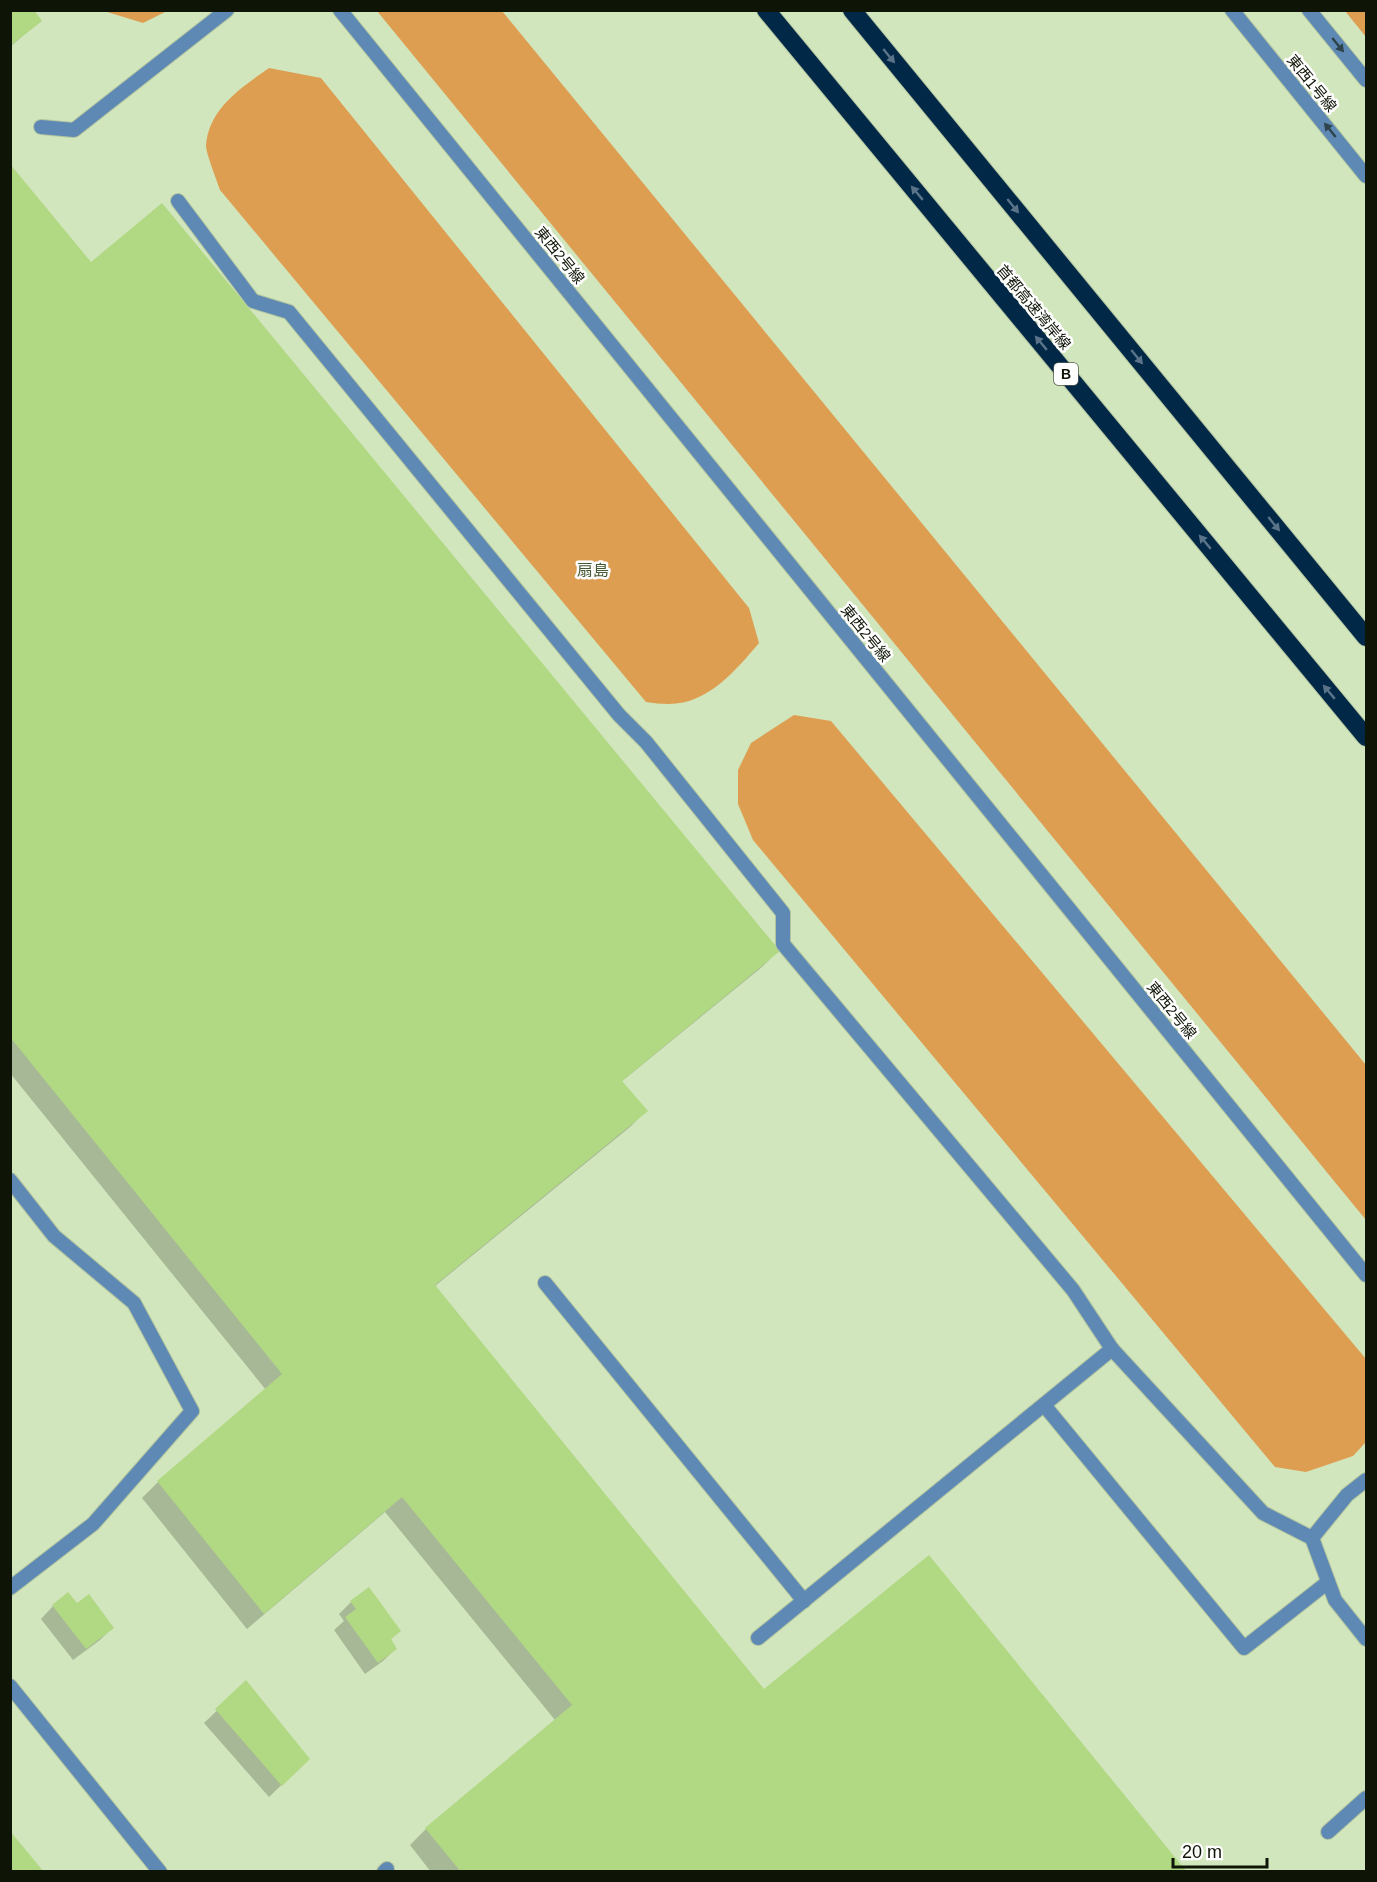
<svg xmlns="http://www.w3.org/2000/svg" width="1377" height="1882" font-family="Arial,'Noto Sans JP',sans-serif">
  <rect width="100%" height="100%" fill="#d1e6bc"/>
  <!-- forest -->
  <g fill="#de9e52">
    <path d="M104 11 167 10V11L143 23Z"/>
    <path d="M377 11H502L1366 1065V1220Z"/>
    <path d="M1345 11H1366V37Z"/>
    <path d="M269 68 321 78 749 608 759 643C736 670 708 704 669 704 661 704 653 703 646 702L220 190C217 180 206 154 206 145 209 108 242 87 269 68Z"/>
    <path d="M794 715 831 721 1366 1359V1442L1353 1456 1306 1472 1275 1467 753 840 738 804V770L751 743Z"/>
  </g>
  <!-- shadow -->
  <g fill="#0003">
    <path d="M10 10 40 21 10 47Z"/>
    <path d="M10 166 90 264 778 951 762 967 621 1082 646 1111 630 1127 435 1286 764 1691 1185 1872H431L410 1845 426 1829 555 1720 385 1512 247 1629 142 1498 158 1482 266 1390 10 1073Z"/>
    <path d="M351 1602 399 1631 390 1640 395 1649 383 1661 365 1674 334 1630 344 1621 339 1614Z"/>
    <path d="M77 1605 112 1628 100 1640 73 1660 41 1619 53 1606Z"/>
    <path d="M246 1683 295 1772 269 1797 204 1723Z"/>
  </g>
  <!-- building -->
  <g fill="#b1d883">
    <path d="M10 10H34L42 21 10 46Z"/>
    <path d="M10 164 91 262 162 203 780 951 622 1081 648 1111 435 1285 764 1689 929 1555 1187 1872H461L425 1828 572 1705 402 1497 264 1614 157 1481 282 1374 10 1037Z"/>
    <path d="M369 1587 401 1631 391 1639 397 1649 378 1663 345 1617 356 1609 350 1601Z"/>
    <path d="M68 1592 77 1603 89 1594 114 1628 86 1649 52 1605Z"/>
    <path d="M246 1680 310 1759 282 1786 215 1709Z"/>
    <path d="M10 1831 44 1872H10Z"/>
  </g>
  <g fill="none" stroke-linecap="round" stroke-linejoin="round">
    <!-- lane casing -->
    <g stroke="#b2c49f" stroke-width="16">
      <g id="lane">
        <path d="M340 10 1366 1275"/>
        <path d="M1232 10 1366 176"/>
        <path d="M1309 10 1366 80"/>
        <path d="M41 127 74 130 227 10"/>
        <path d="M178 201 253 301 289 312 619 715 646 742 783 913V944L1073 1290 1112 1349"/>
        <path d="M10 1180 54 1236 134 1303 192 1411 93 1524 10 1588"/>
        <path d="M545 1283 804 1601"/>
        <path d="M1044 1405 1244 1648 1328 1582"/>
        <path d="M1366 1480 1347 1495 1312 1538 1335 1600 1366 1639"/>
        <path d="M758 1638 1112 1349 1263 1513 1312 1538"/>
        <path d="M10 1686 160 1872"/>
        <path d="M1328 1832 1366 1798"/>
        <path d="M384 1872 387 1869"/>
      </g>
    </g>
    <!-- highway casing -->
    <g stroke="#b2c49f" stroke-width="20">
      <g id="highway">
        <path d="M766 10 1366 737"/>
        <path d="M852 10 1366 637"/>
      </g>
    </g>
    <!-- lane -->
    <use href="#lane" stroke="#5e89b4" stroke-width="14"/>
    <!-- highway -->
    <use href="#highway" stroke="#022848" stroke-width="18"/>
  </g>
  <!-- one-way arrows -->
  <defs><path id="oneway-solid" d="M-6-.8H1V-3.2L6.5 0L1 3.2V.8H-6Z" transform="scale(1.5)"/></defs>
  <g fill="#2e434c">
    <use href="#oneway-solid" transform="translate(1338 45) rotate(51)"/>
    <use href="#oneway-solid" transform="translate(1330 130) rotate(-129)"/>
  </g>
  <g fill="#5a7388">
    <use href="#oneway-solid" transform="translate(889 56) rotate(51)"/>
    <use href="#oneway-solid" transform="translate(917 193) rotate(-130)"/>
    <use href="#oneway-solid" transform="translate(1013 206) rotate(51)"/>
    <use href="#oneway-solid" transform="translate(1041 343) rotate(-130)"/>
    <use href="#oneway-solid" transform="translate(1137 357) rotate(51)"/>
    <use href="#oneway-solid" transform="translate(1274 524) rotate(51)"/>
    <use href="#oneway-solid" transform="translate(1205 542) rotate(-130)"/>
    <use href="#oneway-solid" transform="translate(1329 692) rotate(-130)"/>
  </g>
  <g text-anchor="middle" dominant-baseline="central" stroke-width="5" stroke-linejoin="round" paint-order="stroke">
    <!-- shield labels -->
    <rect fill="#fefefe" stroke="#565a50" stroke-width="1.5" x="1054" y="363" width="24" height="22" rx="4.5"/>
    <g font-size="14" font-weight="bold" fill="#0e1406">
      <text x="1066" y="374">B</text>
    </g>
    <!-- street labels -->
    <g font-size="15" fill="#0e1406" stroke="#fefefe">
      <text transform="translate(1312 83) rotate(51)">東西1号線</text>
      <text transform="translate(560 255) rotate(51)">東西2号線</text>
      <text transform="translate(1034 307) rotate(50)">首都高速湾岸線</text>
      <text transform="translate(866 633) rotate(51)">東西2号線</text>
      <text transform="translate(1172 1010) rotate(51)">東西2号線</text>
    </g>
    <!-- neighbourhood labels -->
    <g font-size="16" fill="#465733" stroke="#fefefe">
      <text x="593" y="570">扇島</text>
    </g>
  </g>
  <!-- border -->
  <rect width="1377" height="1882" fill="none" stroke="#0e1406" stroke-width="24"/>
  <!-- scale -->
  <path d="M1173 1858v9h94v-9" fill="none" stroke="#0e1406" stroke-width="3"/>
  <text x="1182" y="1858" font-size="18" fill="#0e1406" stroke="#fefefe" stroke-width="4.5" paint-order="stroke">20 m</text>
</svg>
